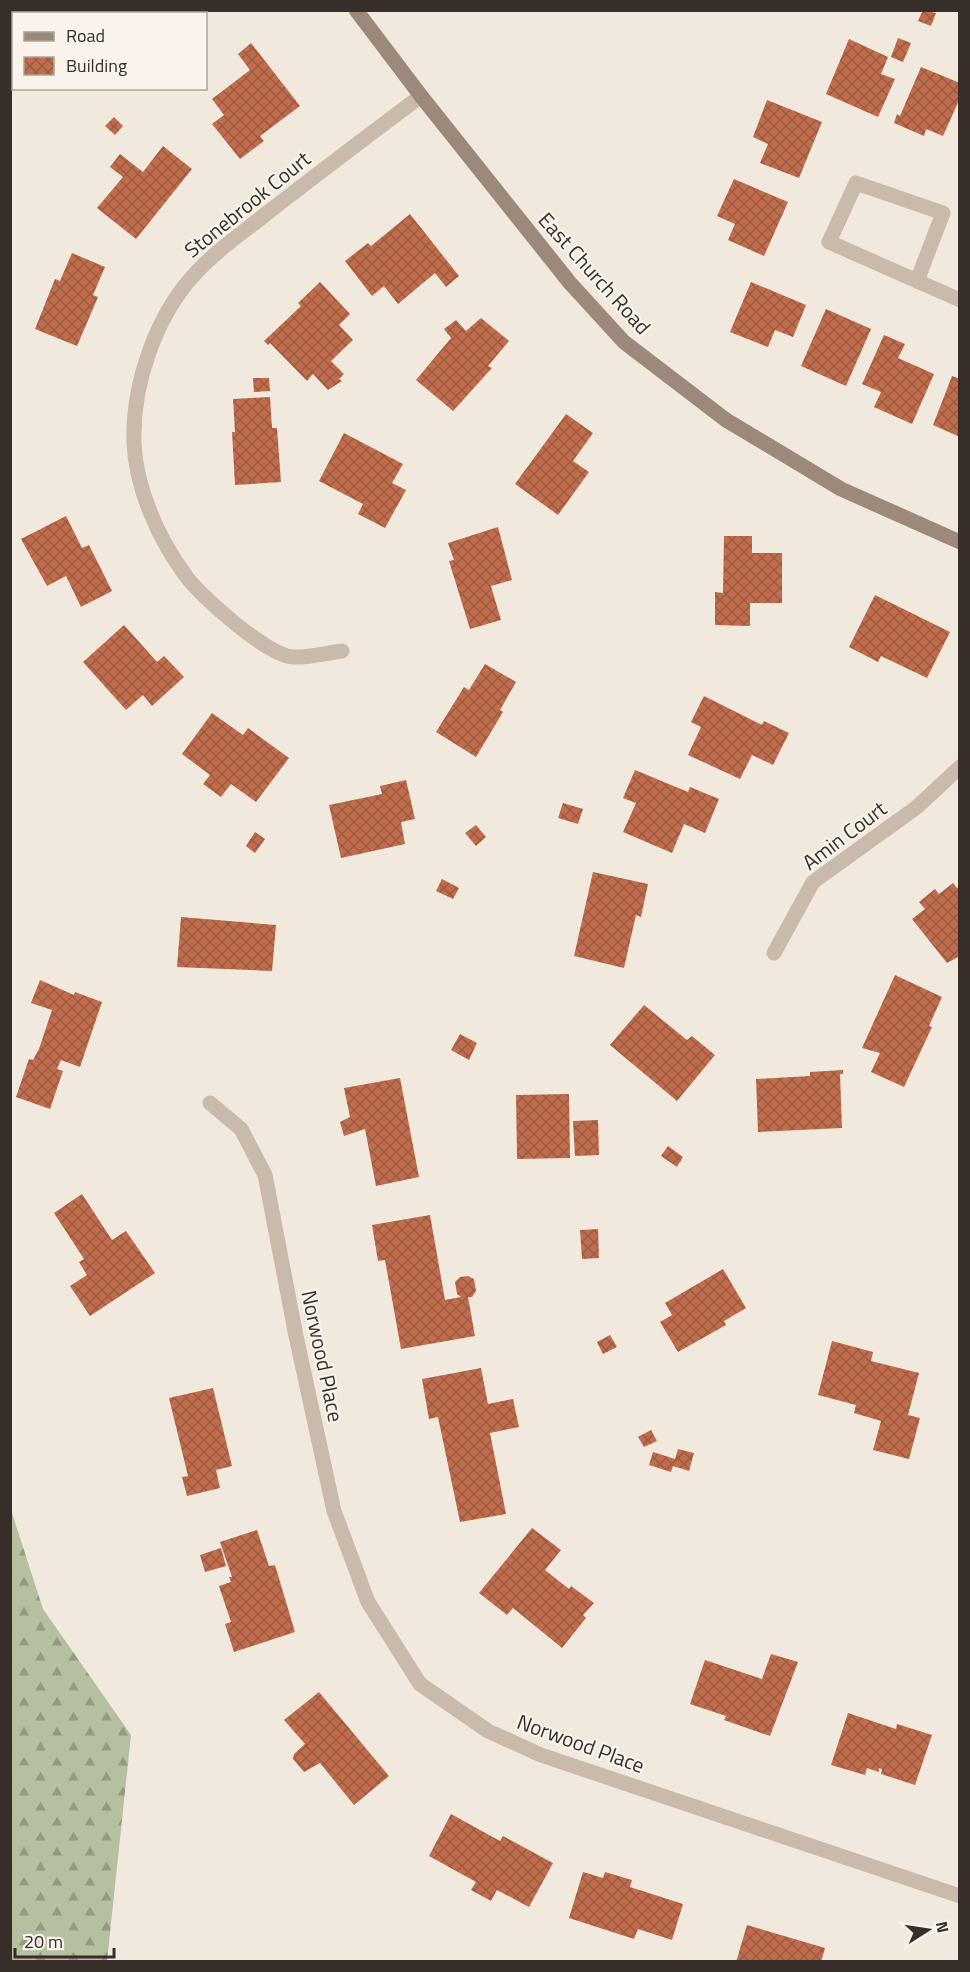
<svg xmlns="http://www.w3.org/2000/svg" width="970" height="1972" font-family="'Titillium Web',sans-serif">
  <defs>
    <pattern id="forest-firs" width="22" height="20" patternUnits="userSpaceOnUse" patternTransform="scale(1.5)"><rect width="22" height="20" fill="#b4c09f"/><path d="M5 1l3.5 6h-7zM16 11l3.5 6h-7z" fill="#939c82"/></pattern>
    <pattern id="building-cross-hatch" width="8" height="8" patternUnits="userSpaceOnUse" patternTransform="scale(1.5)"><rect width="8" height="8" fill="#c06d4e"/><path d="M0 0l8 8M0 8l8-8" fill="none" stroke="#9d5a41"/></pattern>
  </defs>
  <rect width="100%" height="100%" fill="#f1e9de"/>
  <!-- forest -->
  <path fill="url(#forest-firs)" d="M11 1510 43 1609 131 1735 107 1961H11Z"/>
  <!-- building -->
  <g fill="url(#building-cross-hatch)">
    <path d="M30 10H100L103 14H33Z"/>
    <path d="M923 10 936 13 931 26 918 21Z"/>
    <path d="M898 38 911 43 903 62 891 57Z"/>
    <path d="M849 39 888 57 881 74 895 79 878 117 826 94Z"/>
    <path d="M251 43 300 106 260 136 264 141 240 159 212 124 224 115 212 99 250 70 238 54Z"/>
    <path d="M921 67 960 83V98L943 136 926 129 924 136 894 123 897 114 900 116Z"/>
    <path d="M767 100 822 122 799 178 760 163 768 144 753 137Z"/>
    <path d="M114 117 123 126 115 135 105 126Z"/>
    <path d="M163 146 192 169 136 239 97 208 123 177 110 167 120 154 143 172Z"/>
    <path d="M734 179 788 202 764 256 728 240 735 224 717 216Z"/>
    <path d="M410 214 459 276 446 287 435 273 398 304 384 286 372 296 345 261 368 243 371 246Z"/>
    <path d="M72 253 105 267 93 295 98 297 77 346 35 329 55 279 60 281Z"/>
    <path d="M320 282 350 314 339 325 353 340 331 361 344 374 339 379 342 381 328 390 313 374 307 381 270 343 268 345 264 341 301 306 298 303Z"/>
    <path d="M751 282 806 305 793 337 775 330 768 347 730 332Z"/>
    <path d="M826 309 871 329 846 386 801 366Z"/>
    <path d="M481 318 509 341 488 366 492 368 453 411 416 380 451 338 444 329 456 320 466 331Z"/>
    <path d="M884 335 905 344 898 358 934 374 912 424 874 407 881 392 862 384Z"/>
    <path d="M952 376 960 379V437L933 425Z"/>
    <path d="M253 378H269L270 391 254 392Z"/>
    <path d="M270 397 272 428H277L281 482 235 485 232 432H235L233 399Z"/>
    <path d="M566 414 593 433 573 461 589 472 558 515 515 484Z"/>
    <path d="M344 433 403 464 392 483 406 490 385 528 358 514 363 504 319 481Z"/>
    <path d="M66 516 82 548 89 545 112 591 81 607 66 576 47 586 21 539Z"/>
    <path d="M498 527 512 580 491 586 501 620 470 629 449 561 454 560 448 543Z"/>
    <path d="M724 536H752V553H782V603H750V626L715 625V592L723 593Z"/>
    <path d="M875 595 950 632 927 678 881 656 878 662 849 647Z"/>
    <path d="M124 625 157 662 164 656 184 677 152 706 143 695 126 710 83 662Z"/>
    <path d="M485 664 516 682 500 710 503 712 476 757 436 732 464 687 469 690Z"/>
    <path d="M704 696 762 725 764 721 789 733 773 765 752 755 740 779 688 755 701 727 691 722Z"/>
    <path d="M212 713 243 735 248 728 289 758 256 802 231 784 221 797 203 784 210 775 182 754Z"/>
    <path d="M635 770 688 792 690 787 719 799 705 833 684 824 672 853 623 832 636 803 623 798Z"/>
    <path d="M406 780 415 819 401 822 405 844 341 858 329 805 382 794 380 786Z"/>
    <path d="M563 803 583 809 578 824 558 818Z"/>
    <path d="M476 825 486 837 476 846 465 833Z"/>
    <path d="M255 832 265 839 255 853 246 846Z"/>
    <path d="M593 872 648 884 641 917 636 915 624 968 574 956Z"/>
    <path d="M442 879 459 888 453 899 436 891Z"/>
    <path d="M953 883 957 888 960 886V956L947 963 912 919 925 909 919 902 935 889 939 894Z"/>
    <path d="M181 917 276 925 272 971 177 967Z"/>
    <path d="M895 975 942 997 929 1026 932 1027 904 1087 871 1072 880 1053 862 1048Z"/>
    <path d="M40 980 74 995 75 992 102 1002 80 1067 61 1060 57 1069 63 1071 50 1109 16 1097 29 1059 33 1060 39 1049 52 1010 31 1003Z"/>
    <path d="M644 1005 687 1040 692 1036 715 1055 677 1101 610 1045Z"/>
    <path d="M460 1034 477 1043 469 1060 451 1050Z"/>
    <path d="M843 1070V1074H840L842 1128 758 1132 756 1079 810 1076V1072Z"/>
    <path d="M400 1078 419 1177 376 1186 365 1129 344 1136 340 1122 350 1117 344 1088Z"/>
    <path d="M569 1094 570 1158 517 1159 516 1095Z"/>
    <path d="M598 1120 599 1155 575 1156 573 1121Z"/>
    <path d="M668 1146 683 1157 677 1167 661 1156Z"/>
    <path d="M82 1194 112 1240 126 1231 155 1273 90 1316 70 1286 87 1275 79 1262 84 1259 54 1213Z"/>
    <path d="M430 1215 445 1300 461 1297 457 1294 455 1282 460 1277 468 1276 474 1279 476 1291 472 1297H468L475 1336 401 1349 385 1260 378 1261 372 1225Z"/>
    <path d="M598 1229 599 1258 582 1259 580 1230Z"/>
    <path d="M723 1269 746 1308 724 1321 726 1325 678 1352 660 1322 672 1315 665 1303Z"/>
    <path d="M610 1335 617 1347 603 1354 597 1342Z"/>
    <path d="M832 1341 873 1352 871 1361 919 1373 908 1415 920 1418 909 1459 873 1450 881 1421 854 1413 856 1405 818 1395Z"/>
    <path d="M481 1368 488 1404 513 1399 519 1427 490 1433 506 1514 460 1522 438 1417 429 1419 422 1379Z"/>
    <path d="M213 1388 232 1466 216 1470 220 1488 187 1496 182 1477 188 1476 169 1398Z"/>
    <path d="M651 1430 657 1441 644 1447 638 1437Z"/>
    <path d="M678 1449 694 1453 689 1471 673 1466 671 1472 649 1465 653 1452 675 1459Z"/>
    <path d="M532 1528 561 1550 545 1570 569 1589 571 1586 594 1603 583 1615 586 1618 562 1648 513 1608 507 1615 479 1593Z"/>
    <path d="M257 1530 269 1566 275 1565 295 1632 234 1652 225 1624 231 1622 219 1586 231 1582 229 1577H232L220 1542Z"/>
    <path d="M221 1548 226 1566 205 1572 200 1555Z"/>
    <path d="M771 1654 798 1662 770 1736 724 1720 726 1716 690 1704 705 1660 762 1679Z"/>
    <path d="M319 1692 389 1776 354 1805 320 1763 304 1772 293 1759 294 1754 305 1744 284 1720Z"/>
    <path d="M848 1713 896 1729 897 1724 932 1735 915 1785 881 1774 882 1769 879 1768V1772L867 1768 865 1775 831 1765Z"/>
    <path d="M451 1814 500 1841 503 1836 553 1863 529 1907 497 1890 491 1901 471 1890 476 1882 429 1856Z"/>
    <path d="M583 1872 603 1878 605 1872 632 1880 630 1887 683 1904 672 1940 638 1929 634 1939 569 1918Z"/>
    <path d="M747 1925 825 1948 821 1962H736Z"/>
  </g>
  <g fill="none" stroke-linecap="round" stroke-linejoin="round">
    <!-- lane -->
    <path stroke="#c9baab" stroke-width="15" d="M829 242 856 183 943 213 917 281"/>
    <!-- street -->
    <g stroke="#c9baab" stroke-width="15">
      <path d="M829 242 960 300"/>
      <path d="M342 651C326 653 308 658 293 657 268 656 201 597 186 576 159 540 136 489 134 443 132 386 155 318 193 276 213 253 242 233 266 214 317 174 369 135 421 96"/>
      <path d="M774 953 813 882 917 807 960 767"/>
      <path d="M210 1103 241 1129 265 1175 296 1336 334 1511 368 1602 420 1684 488 1731 541 1755 960 1896"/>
    </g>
    <!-- secondary -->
    <path stroke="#9d897c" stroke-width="15" d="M356 10 421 96 570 283 624 342 726 420 841 489 960 542"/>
  </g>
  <g text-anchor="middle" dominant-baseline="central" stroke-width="4.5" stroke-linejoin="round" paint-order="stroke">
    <!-- street labels -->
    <g font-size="21" fill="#372e2a" stroke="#f9f3eb">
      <text transform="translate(247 204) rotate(-39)">Stonebrook Court</text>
      <text transform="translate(595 273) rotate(48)">East Church Road</text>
      <text transform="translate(844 835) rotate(-37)">Amin Court</text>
      <text transform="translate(323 1356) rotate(78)">Norwood Place</text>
      <text transform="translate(581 1743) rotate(20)">Norwood Place</text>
    </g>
  </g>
  <!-- border -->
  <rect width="970" height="1972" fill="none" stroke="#372e2a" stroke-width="24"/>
  <!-- legend -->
  <rect x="12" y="12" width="195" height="78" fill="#f9f3eb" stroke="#aba49e" stroke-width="1.5"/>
  <rect x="24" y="32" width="30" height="9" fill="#9d897c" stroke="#aba49e" stroke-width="1.5"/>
  <text x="66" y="42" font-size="18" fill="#372e2a">Road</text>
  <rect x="24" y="57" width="30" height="18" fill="url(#building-cross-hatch)" stroke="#aba49e" stroke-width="1.5"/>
  <text x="66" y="72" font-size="18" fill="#372e2a">Building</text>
  <!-- north arrow -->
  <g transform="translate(928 1930) rotate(78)" stroke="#f9f3eb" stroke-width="4.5" paint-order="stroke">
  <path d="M0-4.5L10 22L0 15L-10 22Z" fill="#372e2a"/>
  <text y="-9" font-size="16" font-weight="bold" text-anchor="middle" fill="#372e2a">N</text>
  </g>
  <!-- scale -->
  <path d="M15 1948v9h99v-9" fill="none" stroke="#372e2a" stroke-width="3"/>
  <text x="24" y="1948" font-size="18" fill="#372e2a" stroke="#f9f3eb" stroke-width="4.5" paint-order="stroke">20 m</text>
</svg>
